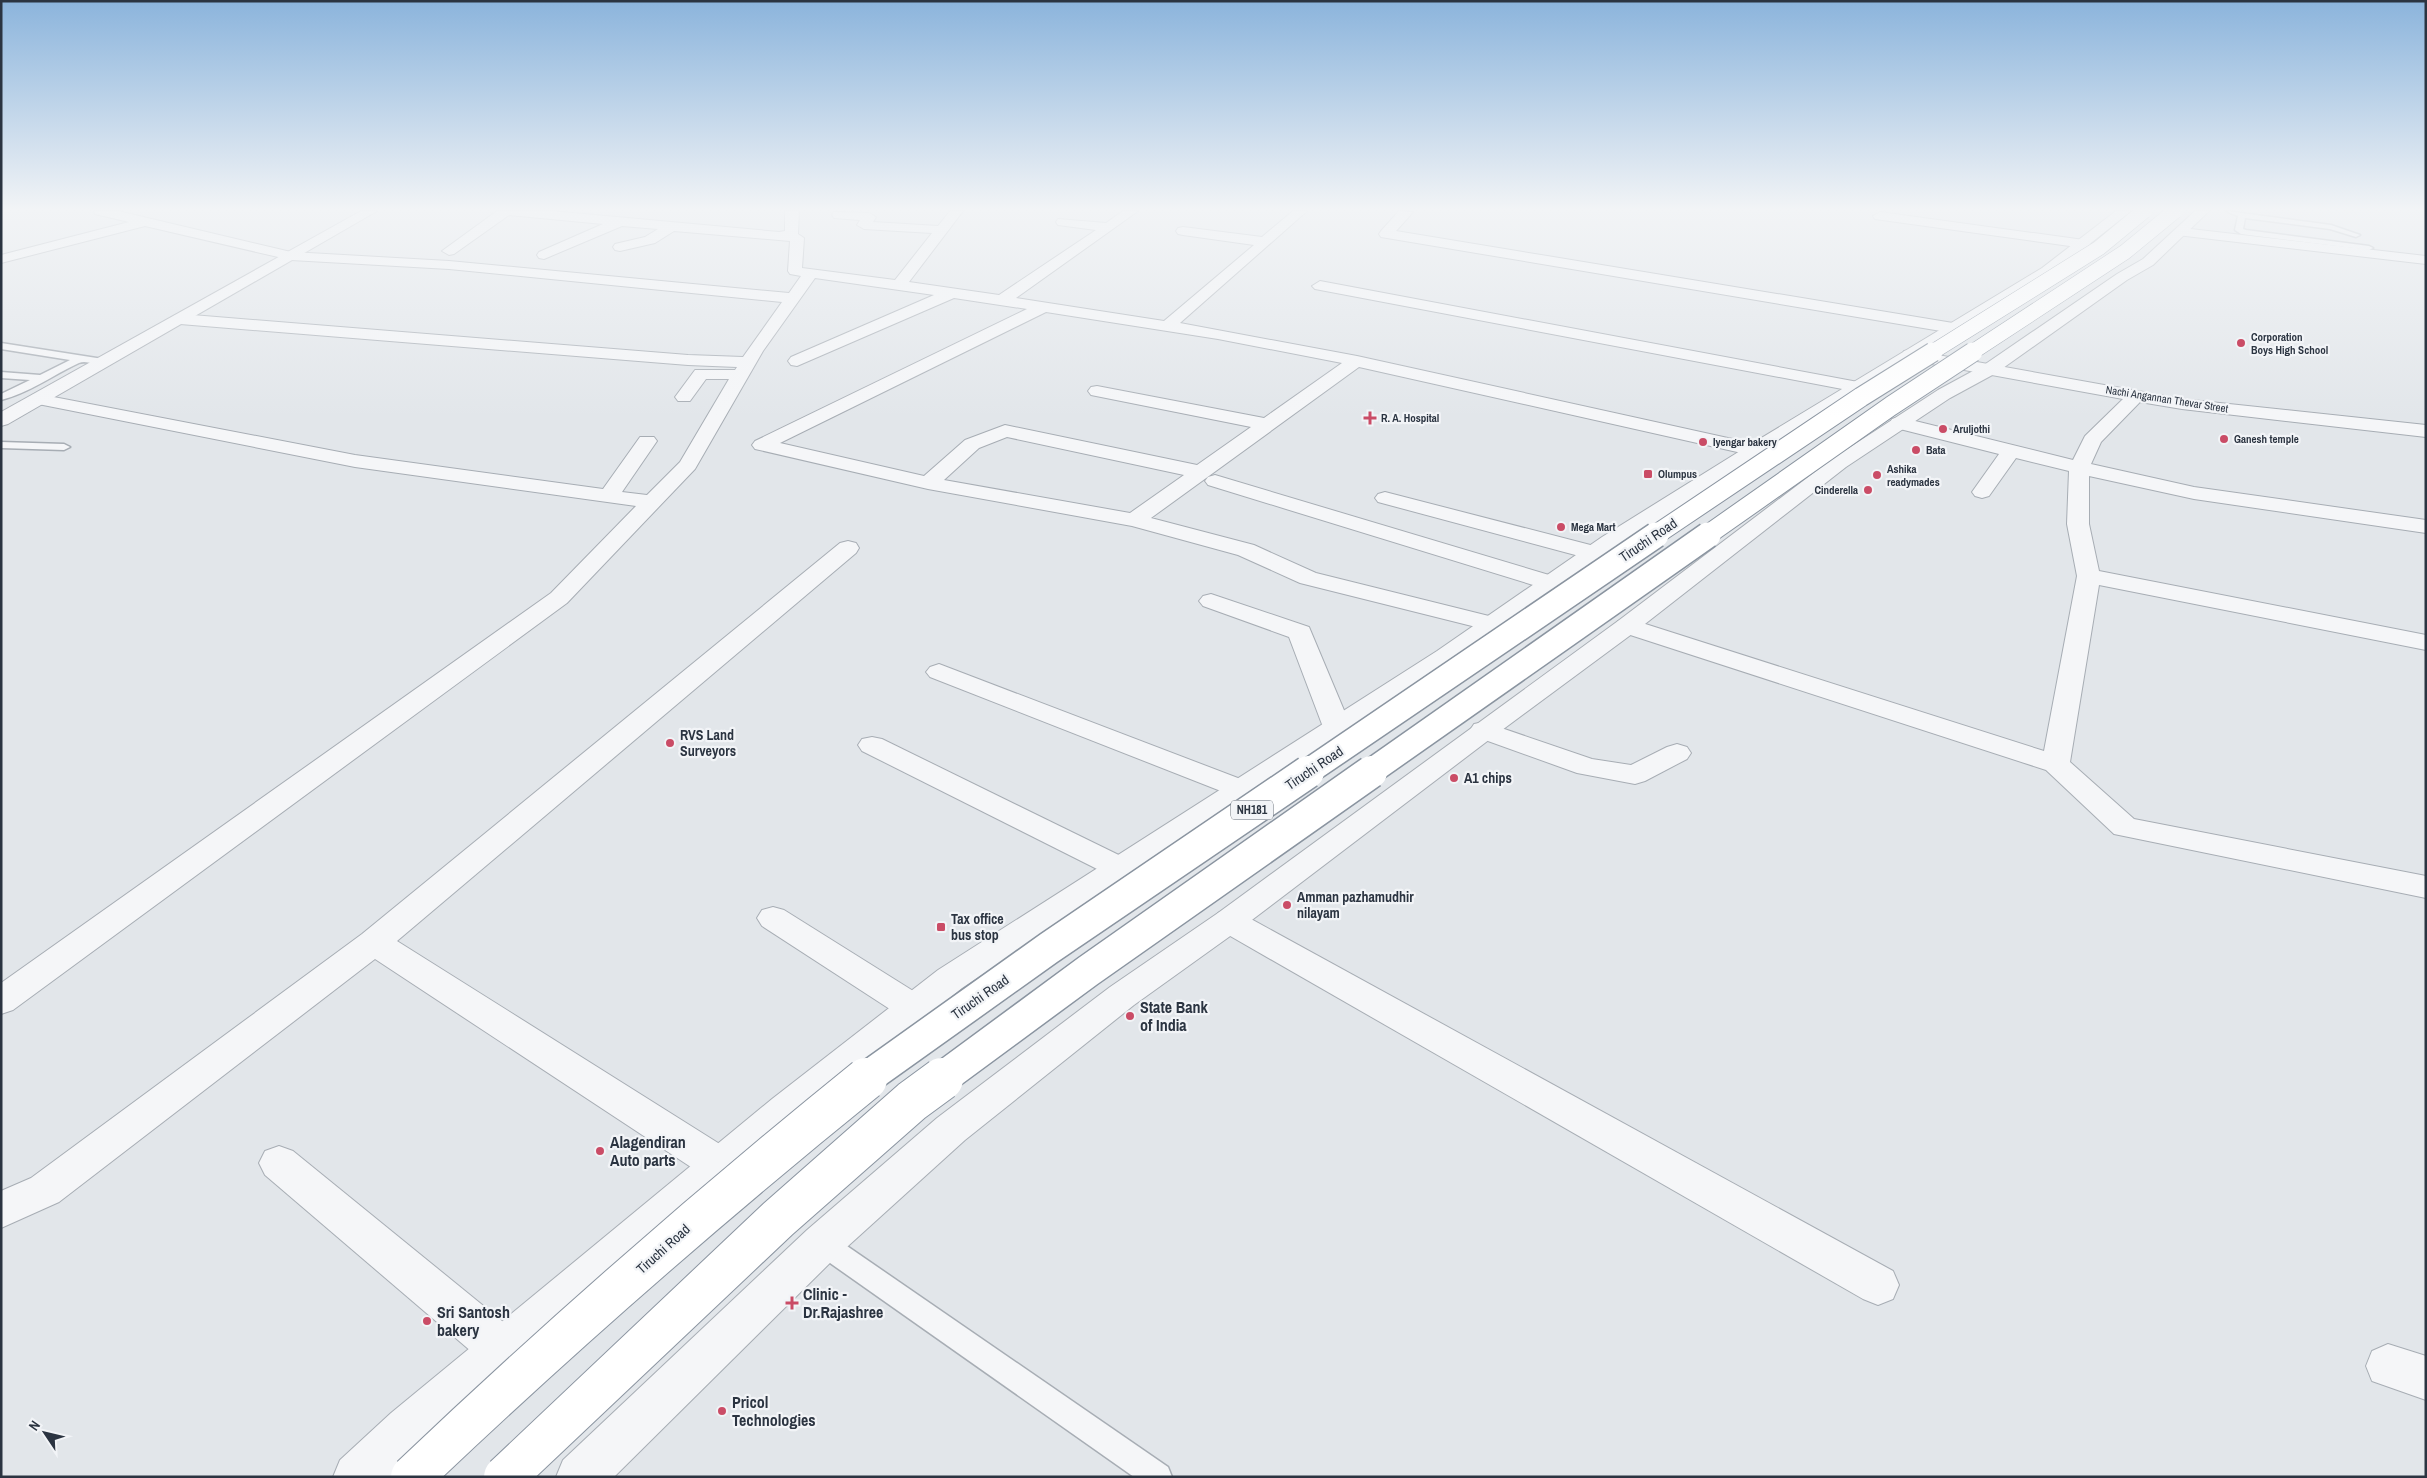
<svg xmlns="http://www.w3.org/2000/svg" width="2427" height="1478" font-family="'Archivo Narrow',sans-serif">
  <rect width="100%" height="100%" fill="#e2e6ea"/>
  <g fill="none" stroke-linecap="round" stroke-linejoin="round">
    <!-- service casing -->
    <g stroke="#a7adb4" stroke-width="3">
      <g id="service">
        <path d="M2226 211 2331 225 2360 235 2356 237 2330 229 2245 218 2243 229 2246 230 2369 246 2373 248 2369 250 2241 234 2235 230 2238 216Z"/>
        <path d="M1 343 103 359 108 362C100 369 88 359 79 363 53 375 29 393 1 400V394L30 380 1 378V372L40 375 70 360 1 349Z"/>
        <path d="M1 442 64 444 70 447 64 450 1 448Z"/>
        <path d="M822 1232 831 1235 1168 1467 1172 1477H1134L813 1251 810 1243 813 1235Z"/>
      </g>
    </g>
    <!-- minor casing -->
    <g stroke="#a7adb4" stroke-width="2">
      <g id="minor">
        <path d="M94 211H118L291 252 449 261 789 293 801 276 790 274 788 271 790 241 674 231 655 243 620 251 615 250 613 247 615 244 645 237 658 229 622 226 544 259 539 258 537 255 539 252 603 224 509 215 454 254 449 255 442 251 497 211H551L779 232 785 231V211H799L798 234 804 238 802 268 895 280 932 233 864 229 857 225 860 220 834 218 832 215 834 212 869 213 876 217 873 222 938 226 950 211H963L909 282 999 295 1096 230 1058 225 1056 222 1058 219 1106 223 1123 211H1138L1016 298 1164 321 1254 245 1183 235 1178 234 1176 231 1178 228 1183 227 1262 237 1293 211H1307L1180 323 1357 356 1755 444 1762 446 1765 450 1762 454 1755 456 1359 367 1151 518 1254 545 1316 573 1501 619 1504 624 1501 629 1492 631 1300 583 1238 555 1132 526 928 489 755 449 752 445 755 441 1027 309 954 298 797 366 791 365 788 361 791 357 934 295 815 278 763 351 695 469 567 603 13 1010 1 1014V983L551 593 636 506 355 467 38 404 32 403 29 399 32 395 38 394 355 455 603 489 640 437H654L657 441 622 492 647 495 680 462 729 379H706L690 401H678L675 397 678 393 695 370H735L737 367 688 365 180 324 174 322 172 319 174 316 180 314 688 355 743 357 782 302 449 269 291 260 145 226 1 263V255L129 222 95 214ZM1046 312 1218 339 1342 363 1264 418 1097 386 1091 387 1088 391 1091 395 1251 427 1197 465 1005 425 965 440 924 476 780 443ZM1007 437 1184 475 1130 513 944 480 979 448Z"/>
        <path d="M1399 211 1413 212 1396 231 1953 323 1959 325 1961 328 1959 331 1953 333 1381 237 1379 234 1381 231Z"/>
        <path d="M1880 212 2084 240 2091 244 2084 248 1875 219 1873 216Z"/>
        <path d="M2182 228 2426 256V264L2177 235 2175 232 2177 229Z"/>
        <path d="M1320 281 1858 382 1864 383 1867 387 1864 391 1858 392 1315 289 1312 286Z"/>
        <path d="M1910 350 2182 399 2426 425V437L2182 409 2140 402 2101 442 2091 464 2194 487 2426 520V533L2194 499 2089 476V524L2099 571 2426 635V650L2099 585 2070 762 2134 819 2426 876V898L2114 834 2046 770 1618 631 1615 626 1618 621 1627 619 1636 621 2044 751 2077 576 2067 524 2069 471 2016 458 1989 496 1982 498 1975 496 1972 492 1999 454 1892 427 1890 423 1892 419 1899 417 2073 460 2085 436 2123 399 1904 359 1902 355 1904 351Z"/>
        <path d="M1215 475 1559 578 1563 583 1559 588 1551 590 1543 588 1208 485 1205 481 1208 477Z"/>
        <path d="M1385 492 1602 548 1605 553 1602 558 1594 560 1378 502 1375 498 1378 494Z"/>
        <path d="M848 541 856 543 859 548 856 553 397 941 734 1153 740 1165 734 1177 720 1182 706 1177 375 959 59 1202 1 1228V1191L31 1178 362 934 840 543Z"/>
        <path d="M1211 594 1309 627 1351 727 1347 733 1337 735 1327 733 1323 727 1289 637 1203 606 1199 601 1203 596Z"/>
        <path d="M939 664 1251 783 1255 789 1251 795 1241 798 1231 795 930 677 926 672 930 667Z"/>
        <path d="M1484 722 1592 759 1631 765 1667 747 1677 744 1687 747 1691 753 1687 759 1645 781 1635 784 1577 773 1474 736 1470 730 1474 724Z"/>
        <path d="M872 737 882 739 1131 861 1136 868 1131 875 1120 879 1109 875 862 751 858 745 862 739Z"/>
        <path d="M773 907 784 910 926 999 931 1008 926 1017 914 1021 902 1017 762 926 757 918 762 910Z"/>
        <path d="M1229 909 1240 913 1893 1271 1899 1285 1893 1299 1878 1305 1863 1299 1218 929 1213 921 1218 913Z"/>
        <path d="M279 1146 293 1151 518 1334 524 1349 518 1364 502 1370 486 1364 265 1175 259 1163 265 1151Z"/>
        <path d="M2388 1344 2426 1356V1400L2372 1381 2366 1366 2372 1351Z"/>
      </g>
    </g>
    <!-- tertiary casing -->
    <g stroke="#a7adb4" stroke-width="2">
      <g id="tertiary">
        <path d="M361 211H377L8 424 1 426V412Z"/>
        <path d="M2116 211H2131L2052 274 1762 454 1618 547 1455 661 962 988 798 1121 423 1445 391 1477H333L340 1460 391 1413 772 1099 938 970 1437 651 1602 537 1748 446 2042 268Z"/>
        <path d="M2195 211H2209L2153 265 2127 280 1996 373 1950 398 1846 467 1636 631 1494 736 1240 929 1134 1005 965 1140 837 1256 614 1477H556L563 1460 807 1230 937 1118 1110 987 1218 913 1618 621 1832 459 1938 390 1984 365 2117 274 2143 259Z"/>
      </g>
    </g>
    <!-- service -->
    <use href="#service" fill="#f5f6f8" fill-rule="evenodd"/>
    <!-- minor -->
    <use href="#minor" fill="#f5f6f8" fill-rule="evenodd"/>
    <!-- tertiary -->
    <use href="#tertiary" fill="#f5f6f8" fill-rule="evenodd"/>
    <!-- trunk-bridge-far4 casing -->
    <g stroke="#8a94a0" stroke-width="16" stroke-linecap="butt">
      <g id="trunk-bridge-far4">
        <path d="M1931 353 2099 248 2144 211"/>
        <path d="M1971 353 2125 252 2175 211"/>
      </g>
    </g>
    <!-- trunk-bridge-far3 casing -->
    <g stroke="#8a94a0" stroke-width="21" stroke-linecap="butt">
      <g id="trunk-bridge-far3">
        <path d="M1654 536 1861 397 1933 352"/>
        <path d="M1706 536 1891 406 1973 352"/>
      </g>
    </g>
    <!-- trunk-bridge-far2 casing -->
    <g stroke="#8a94a0" stroke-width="28" stroke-linecap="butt">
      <g id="trunk-bridge-far2">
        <path d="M1306 773 1656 535"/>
        <path d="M1369 773 1708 535"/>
      </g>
    </g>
    <!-- trunk-bridge-far1 casing -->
    <g stroke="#8a94a0" stroke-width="35" stroke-linecap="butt">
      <g id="trunk-bridge-far1">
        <path d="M864 1080 1049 948 1308 772"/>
        <path d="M940 1080 1088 971 1371 772"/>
      </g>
    </g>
    <!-- trunk-bridge casing -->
    <g stroke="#8a94a0" stroke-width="44" stroke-linecap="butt">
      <g id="trunk-bridge">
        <path d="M412 1477C558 1338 709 1206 866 1079"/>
        <path d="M505 1477 778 1219 912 1101 942 1079"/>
      </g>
    </g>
    <!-- trunk-bridge-far4 -->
    <use href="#trunk-bridge-far4" stroke="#fff" stroke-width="15"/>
    <!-- trunk-bridge-far3 -->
    <use href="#trunk-bridge-far3" stroke="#fff" stroke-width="19"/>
    <!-- trunk-bridge-far2 -->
    <use href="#trunk-bridge-far2" stroke="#fff" stroke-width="25"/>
    <!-- trunk-bridge-far1 -->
    <use href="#trunk-bridge-far1" stroke="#fff" stroke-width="32"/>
    <!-- trunk-bridge -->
    <use href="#trunk-bridge" stroke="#fff" stroke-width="42"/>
  </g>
  <!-- sky -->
  <linearGradient id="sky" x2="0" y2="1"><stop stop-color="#8bb4dc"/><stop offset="0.5" stop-color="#f2f4f6"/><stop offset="1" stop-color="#f2f4f6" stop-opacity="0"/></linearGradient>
  <rect width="2427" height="418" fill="url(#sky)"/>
  <!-- markers -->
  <g fill="#ca4c66" stroke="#f2f4f7" stroke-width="2">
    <circle cx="2241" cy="343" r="5"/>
    <path d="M1367.5 410.5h5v5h5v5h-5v5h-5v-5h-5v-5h5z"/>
    <circle cx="1943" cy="429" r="5"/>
    <circle cx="2224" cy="439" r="5"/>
    <circle cx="1703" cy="442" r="5"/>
    <circle cx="1916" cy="450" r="5"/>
    <rect x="1643" y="469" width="10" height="10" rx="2.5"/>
    <circle cx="1877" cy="475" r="5"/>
    <circle cx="1868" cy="490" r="5"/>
    <circle cx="1561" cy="527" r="5"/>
    <circle cx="670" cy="743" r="5"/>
    <circle cx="1454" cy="778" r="5"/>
    <circle cx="1287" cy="905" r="5"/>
    <rect x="936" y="922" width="10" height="10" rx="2.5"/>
    <circle cx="1130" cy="1016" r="5"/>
    <circle cx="600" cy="1151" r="5"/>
    <path d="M789.5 1295.5h5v5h5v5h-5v5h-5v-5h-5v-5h5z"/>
    <circle cx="427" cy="1321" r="5"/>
    <circle cx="722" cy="1411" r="5"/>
  </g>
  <g text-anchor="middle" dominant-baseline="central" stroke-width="4.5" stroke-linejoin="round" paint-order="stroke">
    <!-- far-poi labels -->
    <g font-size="11" font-weight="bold" fill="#2b3441" stroke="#f2f4f7" text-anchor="start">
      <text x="2251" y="337">Corporation<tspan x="2251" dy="13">Boys High School</tspan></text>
      <text x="1381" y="418">R. A. Hospital</text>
      <text x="1953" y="429">Aruljothi</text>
      <text x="2234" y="439">Ganesh temple</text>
      <text x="1713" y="442">Iyengar bakery</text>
      <text x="1926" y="450">Bata</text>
      <text x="1887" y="469">Ashika<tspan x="1887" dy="13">readymades</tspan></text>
      <text x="1658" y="474">Olumpus</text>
      <text x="1858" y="490" text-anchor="end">Cinderella</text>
      <text x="1571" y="527">Mega Mart</text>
    </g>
    <!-- far-street labels -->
    <g font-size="11" fill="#2b3441" stroke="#f2f4f7">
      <text transform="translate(2167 399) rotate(9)">Nachi Angannan Thevar Street</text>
    </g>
    <!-- shield labels -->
    <rect fill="#f2f4f7" stroke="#676e78" stroke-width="1" x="1231" y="800.5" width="42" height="19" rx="4"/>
    <g font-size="12" font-weight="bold" fill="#2b3441">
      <text x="1252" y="810">NH181</text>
    </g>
    <!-- street labels -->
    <g font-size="14" fill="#2b3441" stroke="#f2f4f7">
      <text transform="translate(1648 540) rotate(-34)">Tiruchi Road</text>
      <text transform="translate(1314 768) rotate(-34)">Tiruchi Road</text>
      <text transform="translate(980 997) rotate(-35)">Tiruchi Road</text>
      <text transform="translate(663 1249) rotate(-42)">Tiruchi Road</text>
    </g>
    <!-- poi labels -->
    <g font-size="14" font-weight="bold" fill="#2b3441" stroke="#f2f4f7" text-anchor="start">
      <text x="680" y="735">RVS Land<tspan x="680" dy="16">Surveyors</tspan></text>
      <text x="1464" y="778">A1 chips</text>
      <text x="1297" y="897">Amman pazhamudhir<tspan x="1297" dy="16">nilayam</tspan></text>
      <text x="951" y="919">Tax office<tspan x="951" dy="16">bus stop</tspan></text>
    </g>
    <!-- near-poi labels -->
    <g font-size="16" font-weight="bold" fill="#2b3441" stroke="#f2f4f7" text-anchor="start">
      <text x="1140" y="1007">State Bank<tspan x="1140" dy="18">of India</tspan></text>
      <text x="610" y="1142">Alagendiran<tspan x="610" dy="18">Auto parts</tspan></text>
      <text x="803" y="1294">Clinic -<tspan x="803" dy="18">Dr.Rajashree</tspan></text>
      <text x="437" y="1312">Sri Santosh<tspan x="437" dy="18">bakery</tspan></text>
      <text x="732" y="1402">Pricol<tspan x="732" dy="18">Technologies</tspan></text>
    </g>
  </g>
  <!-- border -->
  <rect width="2427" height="1478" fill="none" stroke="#2b3441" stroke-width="5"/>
  <!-- north arrow -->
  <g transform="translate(45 1433) rotate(305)" stroke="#f2f4f7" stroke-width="4" paint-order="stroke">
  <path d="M0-4L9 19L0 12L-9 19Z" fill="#2b3441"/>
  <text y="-8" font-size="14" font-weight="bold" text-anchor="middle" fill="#2b3441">N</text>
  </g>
</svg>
